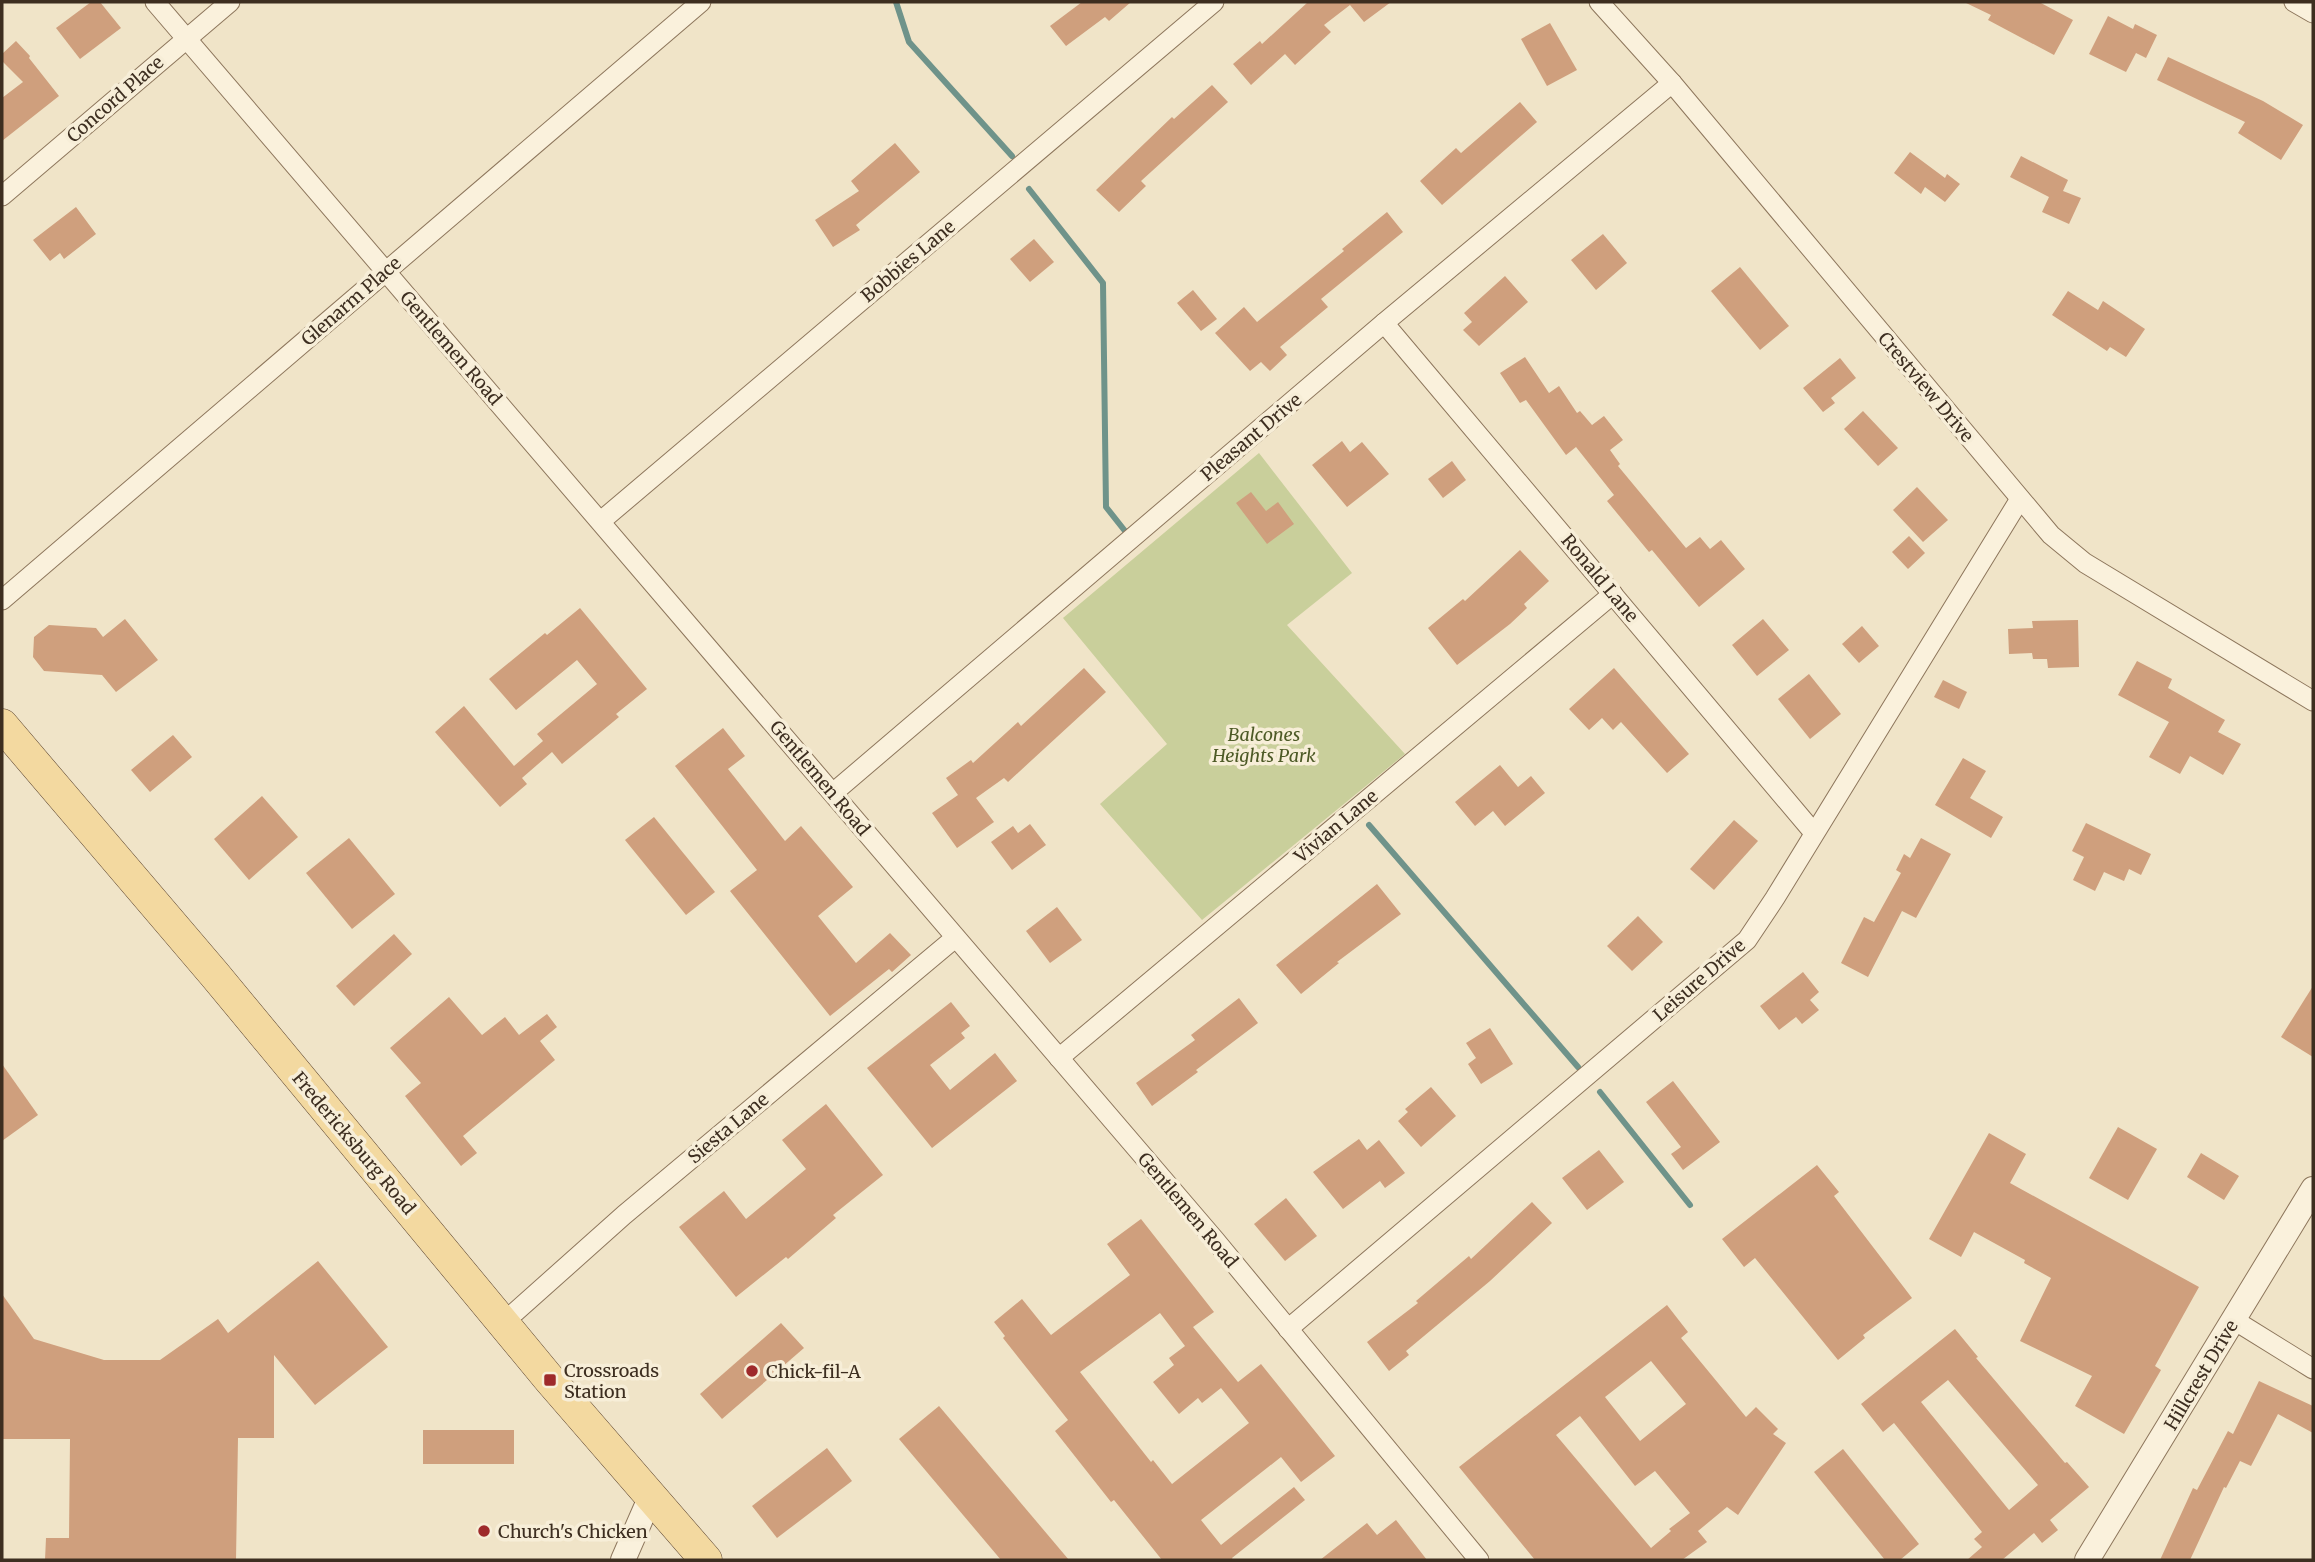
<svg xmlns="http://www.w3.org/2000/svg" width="2315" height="1562" font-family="Merriweather,serif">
  <rect width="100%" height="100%" fill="#f0e4c8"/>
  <!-- green -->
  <path fill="#c9cf9b" d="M1259 453 1352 573 1287 625 1405 754 1202 920 1100 804 1167 744 1063 618Z"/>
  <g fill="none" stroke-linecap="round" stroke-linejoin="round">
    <!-- stream -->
    <g stroke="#6f938a" stroke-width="6">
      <path d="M896 2 909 42 1012 156"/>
      <path d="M1029 189 1103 283 1106 507 1125 531"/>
      <path d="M1369 825 1578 1067"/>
      <path d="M1600 1092 1690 1205"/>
    </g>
  </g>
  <!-- building -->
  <g fill="#cf9f7d" fill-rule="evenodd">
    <path d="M91 2H100L121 28 80 59 56 28Z"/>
    <path d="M1082 2H1131L1109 21 1105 17 1066 46 1050 26Z"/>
    <path d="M1308 2H1391L1364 22 1350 5 1324 25 1331 32 1295 65 1285 54 1251 85 1233 64 1260 41 1262 44Z"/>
    <path d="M1964 2H2039L2073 20 2054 55 1988 20 1991 15Z"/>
    <path d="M2108 16 2133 29 2135 24 2157 35 2146 58 2136 53 2126 72 2089 54Z"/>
    <path d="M1550 23 1577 70 1547 86 1521 39Z"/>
    <path d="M16 41 30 56 29 58 59 96 2 141V98L23 82 2 61V54Z"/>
    <path d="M2168 57 2263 101 2303 125 2281 160 2238 133 2245 122 2157 80Z"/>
    <path d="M1212 85 1228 102 1141 181 1146 186 1119 212 1096 190 1172 117 1174 119Z"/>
    <path d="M1520 102 1537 122 1442 205 1420 181 1456 148 1461 153Z"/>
    <path d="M895 143 920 172 856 225 860 230 833 247 815 220 859 191 851 181Z"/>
    <path d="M1910 152 1945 178 1947 174 1960 184 1945 202 1925 187 1921 194 1894 173Z"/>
    <path d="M2021 156 2068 180 2063 191 2081 198 2069 224 2042 212 2049 197 2010 177Z"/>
    <path d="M76 207 96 234 64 259 60 253 50 261 33 240Z"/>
    <path d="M1387 212 1403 232 1321 299 1328 307 1280 347 1287 355 1270 371 1261 362 1250 371 1215 333 1244 307 1257 322 1344 251 1342 249Z"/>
    <path d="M1603 234 1627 263 1596 290 1571 260Z"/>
    <path d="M1034 239 1054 262 1030 282 1010 259Z"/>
    <path d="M1740 267 1789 326 1760 350 1711 291Z"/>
    <path d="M1505 276 1528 302 1479 346 1463 330 1472 322 1464 313Z"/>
    <path d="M1193 290 1217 319 1201 331 1177 303Z"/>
    <path d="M2068 291 2098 310 2103 301 2145 329 2126 357 2110 347 2107 351 2052 315Z"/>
    <path d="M1525 357 1549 393 1559 386 1577 413 1580 411 1592 425 1604 416 1623 440 1610 450 1620 464 1618 466 1686 548 1700 537 1710 549 1721 540 1745 569 1699 607 1652 550 1649 552 1607 501 1614 495 1576 447 1566 455 1526 400 1520 403 1500 373Z"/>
    <path d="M1840 358 1856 378 1831 398 1835 403 1823 412 1803 388Z"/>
    <path d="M1863 411 1898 448 1878 466 1844 429Z"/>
    <path d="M1342 441 1350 452 1362 442 1389 474 1347 507 1312 465Z"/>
    <path d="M1452 461 1466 480 1443 498 1428 479Z"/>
    <path d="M1917 487 1948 520 1923 542 1893 510Z"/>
    <path d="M1251 492 1266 511 1278 502 1294 524 1267 544 1236 503Z"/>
    <path d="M1909 536 1925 553 1908 569 1892 552Z"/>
    <path d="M1520 550 1549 581 1524 604 1527 608 1510 624 1457 665 1428 628 1463 599 1465 601Z"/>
    <path d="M580 608 647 689 616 714 619 717 562 764 552 752 522 778 527 784 500 807 435 732 464 706 514 766 543 741 537 734 597 684 577 660 516 710 489 679 545 633 547 635Z"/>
    <path d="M125 619 158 660 116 692 102 675 44 671 33 657 34 637 49 625 96 628 103 637Z"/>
    <path d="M1763 619 1789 650 1757 676 1732 645Z"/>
    <path d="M2078 620 2079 667 2048 668 2047 659H2033L2032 653 2009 654 2008 629 2033 628 2032 621Z"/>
    <path d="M1862 626 1879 646 1859 663 1842 644Z"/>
    <path d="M2137 661 2172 679 2168 688 2225 720 2218 732 2241 744 2223 775 2190 756 2180 774 2149 757 2169 722 2118 695Z"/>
    <path d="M1084 668 1106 692 1008 782 1004 778 976 798 994 822 957 848 932 813 958 795 946 778 971 760 973 763 1018 722 1021 726Z"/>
    <path d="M1614 668 1689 754 1667 773 1621 722 1613 730 1602 718 1589 730 1569 709Z"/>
    <path d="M1809 674 1841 714 1810 739 1778 699Z"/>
    <path d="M1943 680 1967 692 1959 709 1934 697Z"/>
    <path d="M723 728 745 756 728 769 785 841 801 826 853 887 818 916 856 963 890 933 911 955 892 972 889 969 830 1016 730 891 757 870 675 766Z"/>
    <path d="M173 735 192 757 150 792 131 770Z"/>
    <path d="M1963 758 1986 771 1970 798 2003 817 1991 838 1935 805Z"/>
    <path d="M1500 765 1518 787 1531 776 1545 793 1505 826 1493 811 1475 826 1455 802Z"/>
    <path d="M262 796 298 837 249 880 214 839Z"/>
    <path d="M654 817 715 892 686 915 625 840Z"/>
    <path d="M1734 820 1758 841 1714 890 1690 869Z"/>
    <path d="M2086 823 2151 854 2141 875 2129 869 2124 881 2104 872 2095 891 2073 880 2084 857 2072 851Z"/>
    <path d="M1030 824 1046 845 1012 870 991 842 1013 826 1018 833Z"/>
    <path d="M349 838 395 894 352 929 306 873Z"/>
    <path d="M1921 838 1951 854 1916 918 1902 911 1868 977 1841 963 1864 917 1874 922 1901 873 1896 870 1904 854 1910 858Z"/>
    <path d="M1377 884 1401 914 1337 962 1339 963 1301 994 1276 965Z"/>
    <path d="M1057 907 1082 940 1050 963 1026 931Z"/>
    <path d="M1638 916 1663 942 1632 971 1607 946Z"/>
    <path d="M394 934 412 954 354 1006 336 986Z"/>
    <path d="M1803 972 1819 992 1810 1000 1819 1010 1802 1024 1796 1017 1779 1030 1760 1006Z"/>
    <path d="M2313 986V1057L2281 1037Z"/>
    <path d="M449 997 482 1035 505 1017 519 1035 547 1014 557 1027 540 1041 555 1060 463 1136 477 1153 461 1166 405 1096 421 1083 390 1048Z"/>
    <path d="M1239 998 1258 1023 1196 1070 1198 1072 1152 1106 1136 1083 1195 1040 1191 1035Z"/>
    <path d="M951 1002 970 1026 961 1033 965 1038 930 1065 950 1090 995 1053 1017 1081 932 1148 867 1068Z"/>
    <path d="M1490 1028 1513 1064 1481 1084 1468 1064 1476 1058 1466 1043Z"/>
    <path d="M2 1064 38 1115 2 1141Z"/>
    <path d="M1673 1081 1720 1142 1683 1170 1671 1154 1681 1147 1646 1102Z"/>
    <path d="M1431 1087 1456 1116 1421 1147 1398 1121 1408 1112 1405 1109Z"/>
    <path d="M826 1104 883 1175 833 1215 836 1218 788 1259 786 1257 736 1297 679 1227 724 1191 746 1219 806 1169 782 1140Z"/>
    <path d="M2118 1127 2157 1149 2128 1200 2089 1178Z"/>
    <path d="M1989 1133 2026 1154 2010 1183 2199 1287 2155 1366 2161 1370 2124 1434 2075 1406 2092 1376 2020 1341 2051 1278 2024 1263 2025 1260 1974 1232 1961 1257 1929 1239Z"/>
    <path d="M1359 1139 1367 1150 1379 1140 1405 1173 1385 1188 1380 1181 1343 1209 1313 1172Z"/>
    <path d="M1599 1150 1624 1182 1587 1210 1562 1178Z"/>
    <path d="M2201 1153 2239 1176 2224 1200 2187 1177Z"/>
    <path d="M1817 1165 1839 1192 1834 1196 1912 1298 1863 1335 1865 1338 1838 1360 1755 1258 1744 1267 1722 1239Z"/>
    <path d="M1286 1198 1317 1236 1285 1261 1254 1224Z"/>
    <path d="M1532 1202 1552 1223 1490 1281 1406 1351 1409 1355 1389 1371 1367 1342 1418 1303 1416 1301 1469 1256 1471 1259Z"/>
    <path d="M1141 1219 1214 1312 1193 1327 1238 1382 1261 1364 1335 1456 1301 1482 1281 1457 1201 1520 1221 1545 1294 1487 1305 1500 1232 1558 1233 1560H1162L1114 1500 1111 1502 1055 1431 1068 1420 1003 1338 1005 1336 994 1322 1022 1299 1051 1335 1130 1275 1107 1244ZM1160 1313 1185 1346 1169 1358 1174 1365 1153 1382 1179 1414 1198 1398 1202 1403 1221 1388 1249 1423 1172 1484 1153 1460 1151 1462 1080 1372Z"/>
    <path d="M318 1261 388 1347 315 1405 274 1355V1438H238L236 1560H45L46 1538H69L70 1439H2V1294L34 1339 104 1360H160L218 1319 228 1333Z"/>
    <path d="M1667 1305 1688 1332 1681 1338 1746 1417 1756 1407 1778 1429 1773 1434 1786 1443 1738 1515 1727 1507 1698 1531 1707 1542 1682 1560H1535L1459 1467ZM1651 1361 1686 1404 1640 1441 1605 1397ZM1580 1416 1635 1486 1655 1471 1690 1513 1669 1529 1671 1531 1651 1548 1556 1435Z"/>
    <path d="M781 1323 804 1348 722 1419 700 1394Z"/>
    <path d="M1955 1329 1978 1357 1976 1358 2065 1463 2067 1462 2089 1487 2050 1520 2058 1530 2042 1543 2034 1533 2002 1560H1967L1982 1547 1974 1539 1982 1532 1894 1423 1883 1432 1861 1404ZM1948 1380 2038 1485 2009 1510 1921 1402Z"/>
    <path d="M2259 1381 2313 1406V1433L2278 1414 2251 1466 2240 1461 2226 1488 2224 1487 2190 1560H2160L2193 1488 2197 1490 2228 1431 2233 1434Z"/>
    <path d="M939 1406 1069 1560H1001L899 1439Z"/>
    <rect x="423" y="1430" width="91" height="34"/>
    <path d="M827 1448 852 1481 777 1538 752 1506Z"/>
    <path d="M1843 1449 1919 1544 1900 1560H1885L1814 1472Z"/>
    <path d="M1396 1520 1427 1560H1320L1367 1523 1377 1535Z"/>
  </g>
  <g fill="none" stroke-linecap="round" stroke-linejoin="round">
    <!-- minor casing -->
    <g stroke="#8d765c" stroke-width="21">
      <g id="minor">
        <path d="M155 2 1215 1240 1479 1560"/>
        <path d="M1599 2 1672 83 2051 535 2085 563 2313 701"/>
        <path d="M2294 2 2313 13"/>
        <path d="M2 196 230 2"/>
        <path d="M1384 323 1814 833"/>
        <path d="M601 521 1214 2"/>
        <path d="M2 600 701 2"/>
        <path d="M833 793 1384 323 1672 83"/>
        <path d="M1059 1058 1613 594"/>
        <path d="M2234 1320 2313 1369"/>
        <path d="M503 1323 624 1215 955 938"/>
        <path d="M1288 1329 1747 940 1775 898 2020 499"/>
      </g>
    </g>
    <!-- tertiary casing -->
    <g stroke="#8d765c" stroke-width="26">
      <g id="tertiary">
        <path d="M623 1560 651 1496"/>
        <path d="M2087 1560 2313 1189"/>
      </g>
    </g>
    <!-- primary casing -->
    <g stroke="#5b4430" stroke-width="33">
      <path id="primary" d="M2 725 215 975 550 1380 706 1560"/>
    </g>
    <!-- minor -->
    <use href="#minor" stroke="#faf1dc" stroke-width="19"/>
    <!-- tertiary -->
    <use href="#tertiary" stroke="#faf1dc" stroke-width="24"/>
    <!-- primary -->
    <use href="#primary" stroke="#f3d9a0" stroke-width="32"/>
  </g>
  <!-- markers -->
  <g fill="#9e2a2b" stroke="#f7eed8" stroke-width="2.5">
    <circle cx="752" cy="1371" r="7"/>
    <rect x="543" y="1373" width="14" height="14" rx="3.5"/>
    <circle cx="484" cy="1531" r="7"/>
  </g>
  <g text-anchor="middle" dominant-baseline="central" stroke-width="7" stroke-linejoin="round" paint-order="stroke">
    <!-- street labels -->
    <g font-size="18" fill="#3d2e20" stroke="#f7eed8">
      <text transform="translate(115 99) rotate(-41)">Concord Place</text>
      <text transform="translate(908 261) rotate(-40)">Bobbies Lane</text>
      <text transform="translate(351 301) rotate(-41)">Glenarm Place</text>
      <text transform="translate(451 348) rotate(49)">Gentlemen Road</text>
      <text transform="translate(1926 387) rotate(50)">Crestview Drive</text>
      <text transform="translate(1251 437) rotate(-40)">Pleasant Drive</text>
      <text transform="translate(1600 578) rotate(50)">Ronald Lane</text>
      <text transform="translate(820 778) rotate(50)">Gentlemen Road</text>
      <text transform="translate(1336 826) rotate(-40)">Vivian Lane</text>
      <text transform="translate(1699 980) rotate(-41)">Leisure Drive</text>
      <text transform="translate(728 1128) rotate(-40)">Siesta Lane</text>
      <text transform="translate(354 1143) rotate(50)">Fredericksburg Road</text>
      <text transform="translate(1188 1210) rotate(50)">Gentlemen Road</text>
      <text transform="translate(2201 1375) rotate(-59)">Hillcrest Drive</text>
    </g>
    <!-- park labels -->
    <g font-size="18" font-style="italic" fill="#4d5a26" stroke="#f7eed8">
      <text x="1264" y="734">Balcones<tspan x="1264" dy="21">Heights Park</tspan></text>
    </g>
    <!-- poi labels -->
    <g font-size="18" fill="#3d2e20" stroke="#f7eed8" text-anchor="start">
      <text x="564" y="1370">Crossroads<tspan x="564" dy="21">Station</tspan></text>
      <text x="766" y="1371">Chick-fil-A</text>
      <text x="498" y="1531">Church's Chicken</text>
    </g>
  </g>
  <!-- border -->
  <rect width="2315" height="1562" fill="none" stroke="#3d2e20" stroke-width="7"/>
</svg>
